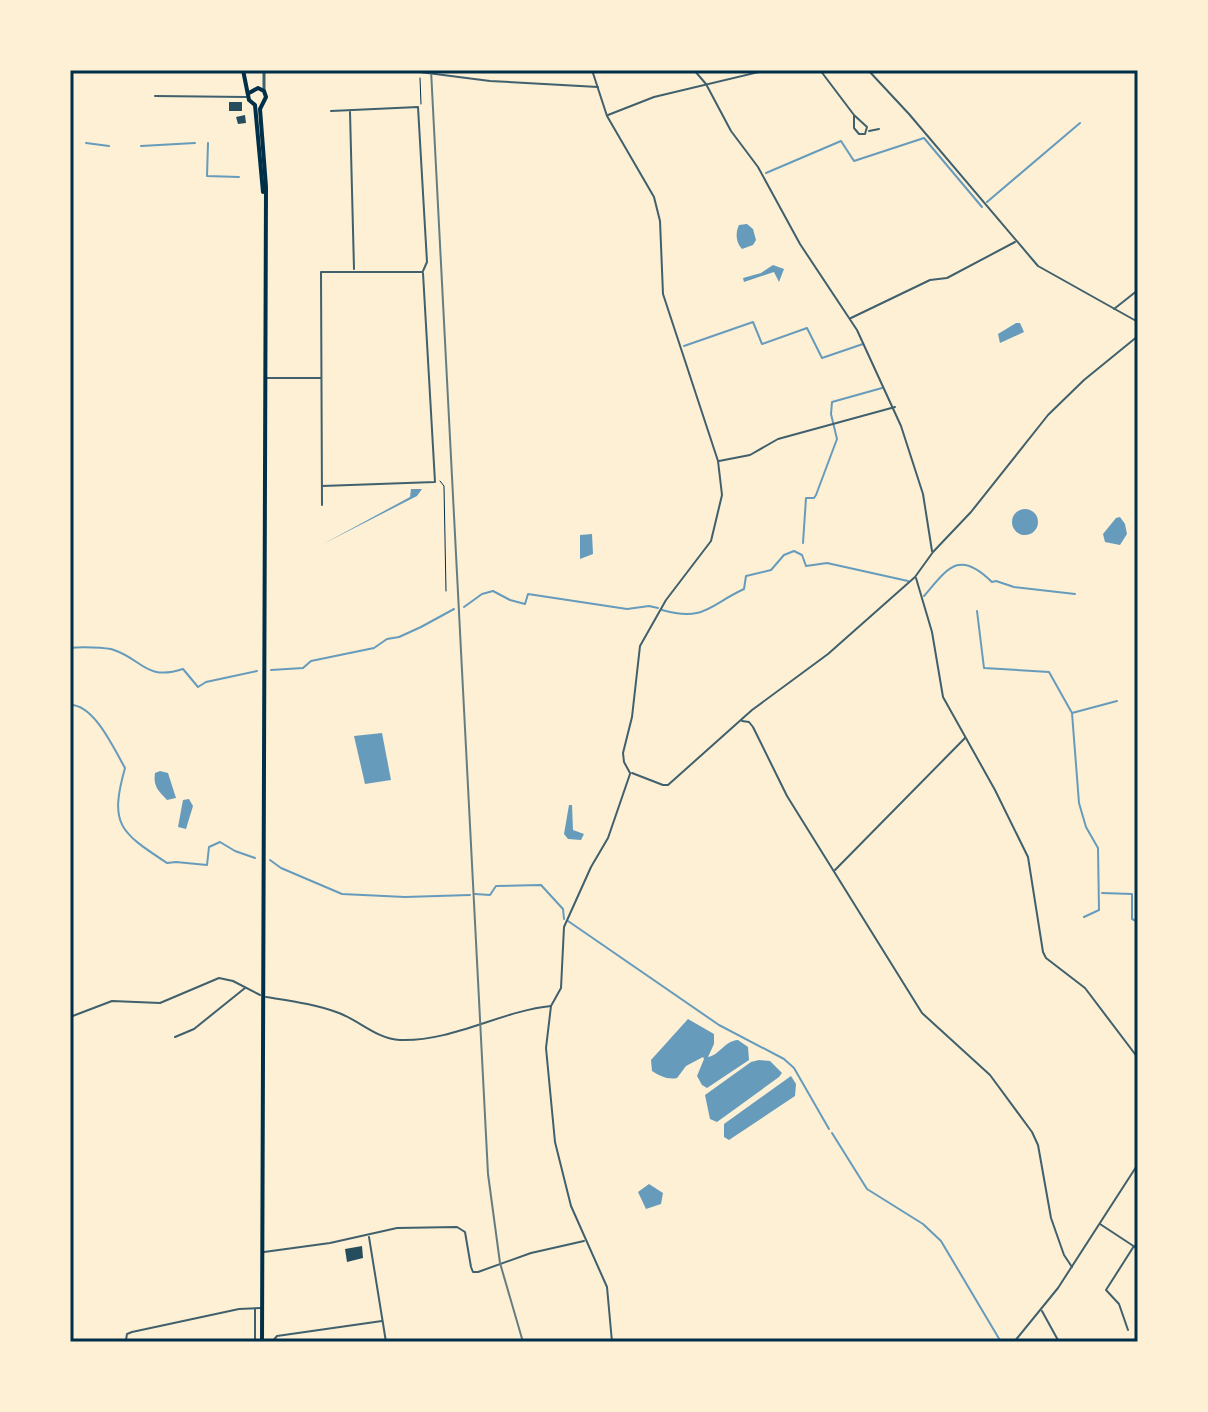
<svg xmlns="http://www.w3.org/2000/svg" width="1208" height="1412" font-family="'Libre Baskerville',serif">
  <rect width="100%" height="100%" fill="#fdf0d5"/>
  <!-- water -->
  <g fill="#669bbc">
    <path d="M747 224 753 229 756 240 753 245 742 249C736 243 735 233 739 225Z"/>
    <path d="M773 265 784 269 779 282 774 272 744 282 743 278 761 273Z"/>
    <path d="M1016 323H1020L1024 332 1000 343 998 334Z"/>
    <path d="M411 489H422L417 496 323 544 410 497Z"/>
    <circle cx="1025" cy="522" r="13"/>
    <path d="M1120 517 1125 524 1127 534 1120 545 1105 542 1103 534 1116 518Z"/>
    <path d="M592 534 593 554 580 559V535Z"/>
    <path d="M382 733 391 780 365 784 354 736Z"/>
    <path d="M160 771 168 773 176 798 167 800C159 791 153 787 155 773Z"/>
    <path d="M189 799 193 806 186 829 178 827 183 800Z"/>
    <path d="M569 805H572L573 830 584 834 581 840 568 839 564 834Z"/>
    <path d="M688 1019 714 1034V1044L708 1057C720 1055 724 1041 738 1040L748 1047 749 1060 707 1088 702 1085 697 1076 704 1059 703 1057 686 1066 677 1078C668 1080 660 1076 652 1071L651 1060Z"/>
    <path d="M759 1060 770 1061 782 1073 779 1077 717 1122 710 1119 705 1095 751 1062Z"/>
    <path d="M791 1076 796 1084 795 1096 729 1140 724 1137V1124Z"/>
    <path d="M649 1184 663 1193 661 1204 646 1209 638 1192Z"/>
  </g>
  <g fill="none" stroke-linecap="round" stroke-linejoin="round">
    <!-- stream -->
    <g stroke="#669bbc" stroke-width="2">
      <path d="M86 143 109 146"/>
      <path d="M208 143 207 176 239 177"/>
      <path d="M141 146 195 143"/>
      <path d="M766 173 841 141 854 161 924 138 982 207"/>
      <path d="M987 202 1080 123"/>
      <path d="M684 346 753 322 762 344 807 328 822 358 863 344"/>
      <path d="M803 543 806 498H814L816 495 837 439 831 414 832 402 882 388"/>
      <path d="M924 596C948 568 959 549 992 582L996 581 1014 587 1075 594"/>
      <path d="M464 607 482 594 493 591 510 600 525 604 528 594 627 609 649 606 658 608"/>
      <path d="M662 610C705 622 709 605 744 589L746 576 771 570 784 555 794 551 802 555 806 566 827 563 908 581"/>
      <path d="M977 611 984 668 1049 672 1072 713 1079 803 1086 827 1098 848 1099 910 1084 917"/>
      <path d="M1137 635 1138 637"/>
      <path d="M70 648C78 647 107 647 114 650 143 660 146 681 183 669L198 687 206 682 257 671"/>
      <path d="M271 670 303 668 311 661 374 648 387 639 399 637 421 627 454 609"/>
      <path d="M70 705C94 704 114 749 125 768 109 825 120 832 167 863L176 862 207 865 209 847 220 842 235 851 255 858"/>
      <path d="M1072 713 1117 701"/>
      <path d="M270 860 281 868 342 894 405 897 470 895"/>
      <path d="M1102 893 1132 894V919L1138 922"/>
      <path d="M475 894 490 895 496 886 541 885 563 909 564 919"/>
      <path d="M568 921 719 1025 784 1059 794 1068 829 1129"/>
      <path d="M832 1133 867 1189 923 1224 941 1241 1001 1342"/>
    </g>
  </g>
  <!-- building -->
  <g fill="#264d5e">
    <rect x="229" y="102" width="13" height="9"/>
    <path d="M245 115 246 123 238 124 236 117Z"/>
    <path d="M362 1246 363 1258 347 1262 345 1249Z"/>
  </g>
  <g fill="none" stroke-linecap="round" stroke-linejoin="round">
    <!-- path -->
    <g stroke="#003049" stroke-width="1">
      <path d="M420 78 421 104"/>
      <path d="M440 481 444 486 446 591"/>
    </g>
    <!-- minor -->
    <g stroke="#3f606c" stroke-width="2">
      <path d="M404 70 490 81 598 87"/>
      <path d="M592 70 607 116 654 197 660 221 663 294 718 461 722 495 711 541 666 600 640 646 632 717 623 753 624 762 630 773"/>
      <path d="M694 70 706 84 731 131 758 167 800 244 857 330 901 426 923 494 932 551"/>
      <path d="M820 70 854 115 867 127 865 134H859L854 128V115"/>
      <path d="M868 70 909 114 1038 266 1138 322"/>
      <path d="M155 96 246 97"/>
      <path d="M331 111 418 107 427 262 423 271"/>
      <path d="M350 112 354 269"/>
      <path d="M608 115 654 97 767 70"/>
      <path d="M869 131 879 129"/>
      <path d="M1114 309 1138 290"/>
      <path d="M851 318 930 280 947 278 1015 242"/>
      <path d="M265 378H321"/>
      <path d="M719 461 750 455 778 439 895 407"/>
      <path d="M322 486 435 482 423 273"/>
      <path d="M322 505 321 272H422"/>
      <path d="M916 578 932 632 943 697 995 790 1028 857 1043 952 1046 958 1085 988 1138 1058"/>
      <path d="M742 721 749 722 753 727 787 796 922 1013 990 1075 1032 1132 1038 1145 1051 1218 1064 1255 1072 1267"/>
      <path d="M632 773 663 785H668L752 710 828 654 915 577 933 552 971 512 1048 415 1084 380 1138 336"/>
      <path d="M835 870 965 738"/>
      <path d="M266 997C291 1001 315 1004 339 1013 360 1021 377 1039 400 1040 452 1042 501 1011 551 1006"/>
      <path d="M70 1017 112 1001 160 1003 219 978 233 981 260 995"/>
      <path d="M175 1037 194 1029 245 988"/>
      <path d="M1100 1224 1138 1249"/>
      <path d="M369 1237 386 1342"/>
      <path d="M264 1252 330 1243 397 1228 457 1227 465 1232 471 1267 473 1272H478L531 1253 584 1241"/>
      <path d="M1042 1311 1059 1342"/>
      <path d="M1128 1330 1119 1304 1106 1290 1134 1246"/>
      <path d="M1135 1339 1137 1342"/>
      <path d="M126 1340 127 1334 132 1332 239 1309 261 1308"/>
      <path d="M255 1342V1309"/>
      <path d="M272 1342 277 1336 382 1321"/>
      <path d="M612 1342 607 1287 571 1206 555 1142 546 1048 551 1006 561 988 564 927 591 867 608 838 630 774"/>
      <path d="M1014 1342 1058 1288 1138 1164"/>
    </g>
    <!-- tertiary -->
    <path stroke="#3f606c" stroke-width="3" d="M264 90V70"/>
    <!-- primary -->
    <g stroke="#003049" stroke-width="4">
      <path d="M243 70 249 100 255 105 263 192"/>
      <path d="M249 93 258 88 264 91 266 97 260 109 266 187 262 1342"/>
    </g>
    <!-- rail -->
    <path stroke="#657d81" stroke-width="2" d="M431 70 488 1174 500 1263 523 1342"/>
  </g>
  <!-- border -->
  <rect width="1208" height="1412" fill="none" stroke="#fdf0d5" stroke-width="144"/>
  <rect x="72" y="72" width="1064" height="1268" fill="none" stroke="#003049" stroke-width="3"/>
</svg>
